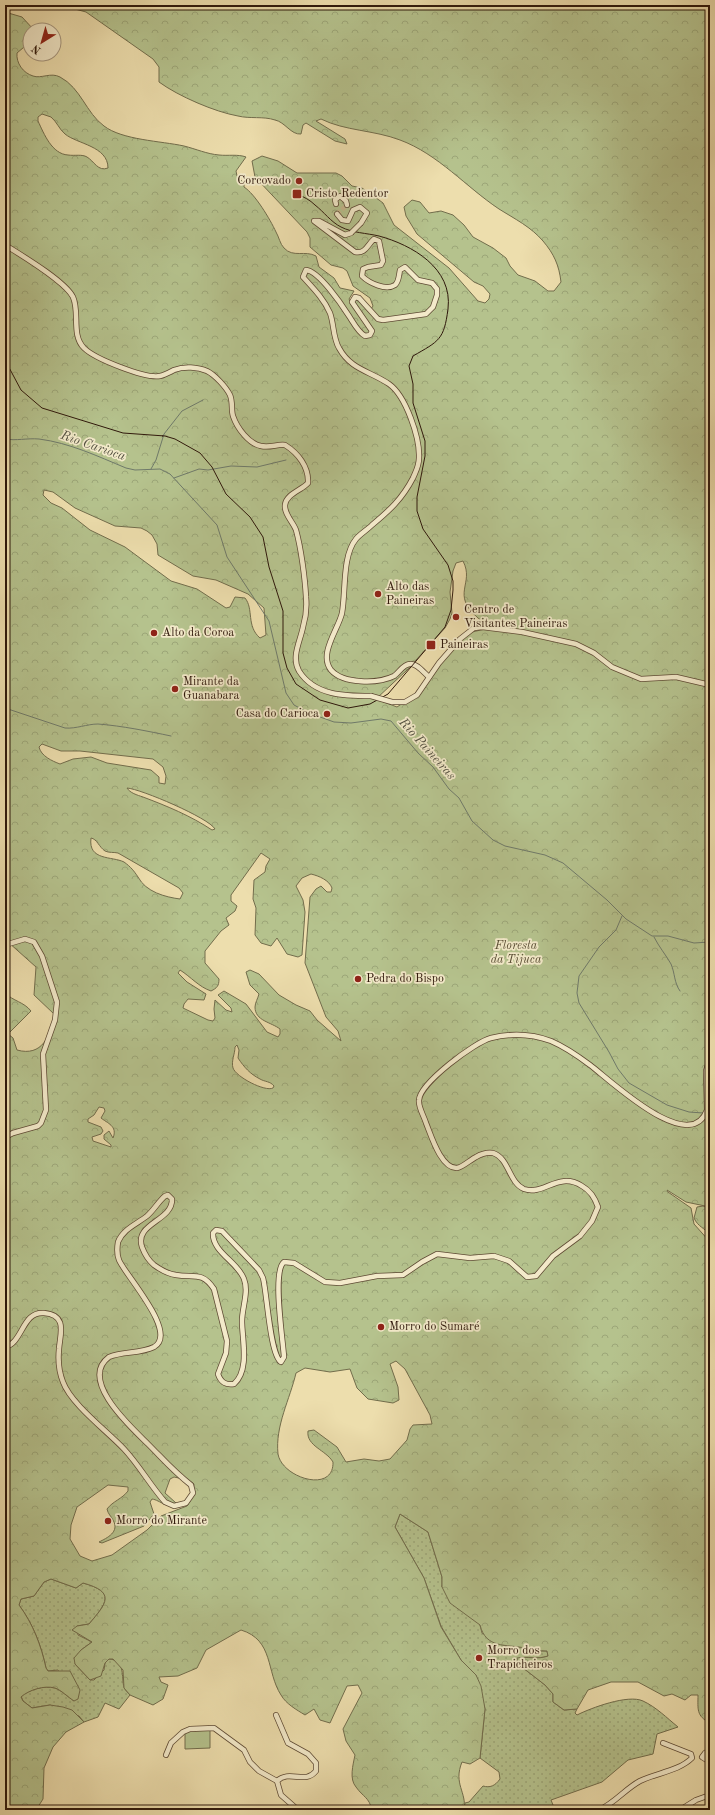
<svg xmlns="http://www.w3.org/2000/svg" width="715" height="1815" font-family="'Old Standard TT',serif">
  <defs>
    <pattern id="grass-dots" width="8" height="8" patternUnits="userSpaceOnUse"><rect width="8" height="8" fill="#b5c28d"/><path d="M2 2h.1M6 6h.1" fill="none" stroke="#9ca678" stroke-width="1.8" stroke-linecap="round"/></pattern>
    <pattern id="forest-crowns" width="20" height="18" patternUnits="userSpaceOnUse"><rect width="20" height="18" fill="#b5c28d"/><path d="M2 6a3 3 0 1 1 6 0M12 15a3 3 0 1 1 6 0" fill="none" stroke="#9ca678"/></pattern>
  </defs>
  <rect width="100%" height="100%" fill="#eddead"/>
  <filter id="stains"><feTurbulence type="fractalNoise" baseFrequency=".005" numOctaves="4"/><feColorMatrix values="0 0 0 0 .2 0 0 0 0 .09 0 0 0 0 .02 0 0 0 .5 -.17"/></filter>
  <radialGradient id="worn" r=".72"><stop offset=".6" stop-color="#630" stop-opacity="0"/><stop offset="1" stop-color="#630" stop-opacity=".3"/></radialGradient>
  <!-- grass -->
  <g fill="url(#grass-dots)" stroke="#726d4c">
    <path d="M400 1514 428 1532 442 1577V1587L480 1625 482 1633 507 1647 525 1648 537 1651H547L548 1656C537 1660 528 1655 517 1659L518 1664 545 1685 553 1694V1702L564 1710 577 1709 575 1713 577 1715C591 1708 628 1694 643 1701 656 1707 667 1718 678 1727L657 1734 653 1754 628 1760 602 1782 551 1800 555 1810H464L465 1803 469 1802 483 1786C490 1788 495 1786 500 1779L499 1772 480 1758 485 1709 476 1675 461 1660 441 1626 424 1578 395 1527Z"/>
    <path d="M51 1579 76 1588 83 1583C116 1592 107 1603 89 1624L77 1626 78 1635 92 1642 81 1650 75 1664 90 1680H94L104 1670 105 1663 109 1659C126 1660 121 1678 124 1687 125 1690 128 1693 130 1695L119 1709 105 1703 98 1717 84 1722 79 1716 50 1705 32 1708 23 1701 21 1696C29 1690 44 1685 55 1688 61 1690 68 1697 74 1701L58 1670 48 1671 46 1668C41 1645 33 1624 19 1605L21 1599 34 1596 44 1582Z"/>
  </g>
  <!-- forest -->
  <g fill="url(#forest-crowns)" stroke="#726d4c" fill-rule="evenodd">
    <path d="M60 5H710V1207L686 1202 667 1190 668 1192 691 1208 694 1224 710 1242V1723C696 1716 698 1709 698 1695H691L685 1700 672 1694 664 1696 638 1682H611L588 1690 577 1709 564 1710 553 1702V1694L545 1685 518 1664 517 1658C528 1656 537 1660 548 1656L547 1651C539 1651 533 1649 525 1648 506 1644 486 1649 480 1625L450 1603 442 1587V1577L428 1532 400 1514 395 1527 424 1578 441 1627 461 1660 476 1675 481 1686 485 1709 480 1758 470 1764 462 1762C453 1784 467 1792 464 1810H372C369 1797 363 1797 356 1787 349 1779 353 1765 355 1755L346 1741 343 1729 362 1693 358 1685 347 1686 330 1723 320 1720 314 1709 305 1715C297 1710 286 1704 281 1695 266 1672 274 1640 241 1630L206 1650 197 1668 178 1676 159 1677 161 1682 168 1685 163 1699 153 1705 130 1695 124 1688 123 1670 113 1659H109L105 1663 101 1676 90 1680 75 1664 74 1658 81 1650 92 1642 72 1630 77 1626 89 1624C107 1603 116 1592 83 1583L76 1588 51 1579 44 1582 34 1596 21 1599 19 1605C33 1624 41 1645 46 1668L48 1671H70L80 1690 78 1699 74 1701C68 1697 61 1690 55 1688 44 1685 29 1690 21 1697L23 1701 32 1708 50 1705 63 1707 72 1710 84 1722 66 1732 53 1747 44 1768 43 1799 36 1810H5V993C13 1001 24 1002 31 1011L8 1034 13 1038 17 1050C42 1057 51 1036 54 1014L34 995 36 967 8 942H5V12L22 17 34 30H30V42L17 53C16 63 23 73 33 76 41 79 51 72 60 77 81 88 86 113 104 126 122 140 161 141 184 146 196 149 207 154 219 155 228 156 238 154 246 157L236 171 237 176 244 183V187C255 194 270 219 276 232 279 237 280 244 284 248 293 258 305 250 316 256L319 267 334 278 340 288 354 291 349 299 351 303 354 299 359 300 367 310 371 309 373 306 370 298 353 286 347 271 343 268 331 265 310 247V238L307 232 255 177 252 161 262 156 278 161 297 173H336L342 176 352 186 362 188 379 200 383 203 394 225 449 268 478 301 485 303 489 299 490 294 483 286 474 282 417 234 406 216 404 207 412 200 420 202 429 213 441 211 453 215 464 225 473 237 493 248 506 258 510 266 518 275 535 281 548 291H554L561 282C559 265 554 254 543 241 531 227 515 219 499 209 466 187 438 154 400 140 374 130 345 131 321 119L316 121 345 139 347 144 335 141 306 123 303 125 301 134C291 135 285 122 275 120 263 116 250 119 238 116 215 112 178 96 159 82V67L153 59 86 12ZM42 114 51 117C57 122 59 129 65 134 77 144 108 146 108 168 98 172 94 161 87 157 82 154 75 156 68 155 52 154 44 134 38 121V117ZM44 490 53 492 75 508 115 526 141 528 147 531 152 535 157 544 158 555 193 576 216 580 248 594 264 608 266 635 260 638C246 626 254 609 245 598L235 597 230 607 226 608 197 589 171 581 125 547 90 530 62 508 51 503 43 495ZM463 561C475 584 450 594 478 618 482 622 489 624 494 627L472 632 459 639 412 697 397 707 376 699 407 670 445 628 450 619 452 613 450 592 453 571 456 563ZM42 744 61 751H80L153 759 163 767 166 776 165 784 159 783V777L151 770 107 763 91 757 73 759 60 764C52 761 41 756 39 747ZM127 788C141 789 209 818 215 829L212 830C191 816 167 806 143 797 137 795 130 793 127 788ZM91 838C97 839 99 847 105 851 109 853 114 852 118 853L179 888 183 893 180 899C165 897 146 892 138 877 134 871 131 867 124 862 112 856 88 861 91 838ZM261 853 270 859 266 866 265 872 254 880 253 899 256 908 255 935 261 943 271 946 277 938 287 954 298 957 302 955 305 912 303 900 296 886 302 878 311 874C319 876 329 880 332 888L331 892H327L321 886 316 889 310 897 305 963 326 1017 338 1031 341 1041 317 1020 310 1011 296 1005 279 995 259 974 250 970 246 972 250 985 259 994C258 998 255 1003 255 1007 255 1021 271 1022 280 1029V1034L278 1037 267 1032 246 1004 224 991 218 995 231 1008 232 1012 226 1010 215 1000 214 1009 215 1018 213 1021 208 1020 183 1008 184 1004 188 999 204 1000 206 994 187 982 178 973 180 970C191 977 199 987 211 991 217 988 219 986 219 979L205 963V951L221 931 229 925 226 918 235 911 237 906 231 901V895ZM237 1045 239 1050 238 1058C244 1067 250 1074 260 1079 265 1082 270 1081 274 1086L273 1088C265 1092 236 1077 233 1068 231 1061 235 1054 235 1047ZM99 1107 104 1108 105 1111 101 1118C107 1123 118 1126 113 1138L109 1131 104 1135V1139L111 1145V1147L93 1141 92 1137 101 1134 103 1131 101 1127 88 1122V1119L94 1115ZM396 1361 405 1369 430 1415 432 1424 413 1425 410 1429 407 1440 390 1459 379 1461 364 1459 346 1462 337 1447 314 1430 308 1431C306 1446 326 1450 333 1462 334 1494 282 1478 278 1454 275 1426 290 1399 296 1373L305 1368 330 1372 350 1369 357 1388 368 1399 393 1403 399 1400 398 1387 390 1364ZM174 1477 188 1480 194 1484 193 1496 187 1506 161 1516 147 1530 112 1555 92 1561 80 1556 70 1539 71 1525 77 1507 108 1485 128 1487V1491C122 1499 113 1501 107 1509 108 1514 111 1516 113 1520 120 1532 107 1538 99 1542L102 1543 144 1526 154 1514 150 1502 152 1499C160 1500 168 1510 176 1503L165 1493 170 1479Z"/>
    <path d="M703 1206 710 1209V1235C705 1228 698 1227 694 1218L697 1207Z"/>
  </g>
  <!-- pitch -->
  <path fill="#b5c28d" stroke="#726d4c" d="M210 1730V1748L185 1749V1731Z"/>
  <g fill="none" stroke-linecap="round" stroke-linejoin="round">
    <!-- stream -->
    <g stroke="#6f7a6a" stroke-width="1">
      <path d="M5 439C16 441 27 438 39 439 70 443 97 456 126 468L135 470 160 469 170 474 217 525 227 557 269 621 286 693 294 705 309 713 334 722 351 723 381 719 391 721 418 753 433 767 449 789 459 798 472 821 493 840 505 846 545 855 563 863 607 900 626 919 652 936H668L694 943 710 942"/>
      <path d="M151 469 156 460 164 434 182 411 203 400"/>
      <path d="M174 478 199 469 208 470 231 466 257 467 286 460"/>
      <path d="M5 708 65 728C76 729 87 724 98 724 123 726 147 731 171 736"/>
      <path d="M622 916 616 930 599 947 579 976 577 993 579 1003 609 1052 618 1069 629 1083 667 1105 689 1112 703 1113"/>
      <path d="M654 937C659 947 666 955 671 964 675 973 674 983 680 991"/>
      <path d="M706 1113H710"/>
    </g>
    <!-- minor-tunnel -->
    <path stroke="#c7b68d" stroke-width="4.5" stroke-dasharray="4.5 2" stroke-linecap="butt" d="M337 214 347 205"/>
    <!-- minor casing -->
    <g stroke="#5e4a34" stroke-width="6">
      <g id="minor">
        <path d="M336 204 335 200 340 196 346 201 347 205"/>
        <path d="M337 214 342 220 348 221 353 210 360 207 367 213 361 223"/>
        <path d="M351 233 345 235 319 221H314L355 252C366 254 367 245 374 239L379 241 383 261 381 265 368 267 363 269 362 276C369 283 386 291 395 285 399 282 399 274 400 270L405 267 418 280 432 283 437 289V295L433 307 426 314 383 320 378 319 359 298 355 297 352 302 372 331 370 335 365 336C358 332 353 322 349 316 342 305 319 271 306 270L303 277C313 288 324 299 330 313 334 324 333 338 339 348 351 370 370 371 389 384 406 396 420 438 419 458 419 466 416 471 413 478 402 499 390 510 372 525 367 530 360 534 356 539 342 556 346 591 342 613 339 628 318 654 331 670 343 684 378 684 394 676 399 673 403 664 410 664 417 663 424 673 429 677"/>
        <path d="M5 245C21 255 65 281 73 297 80 313 71 335 84 348 95 359 146 379 160 376 165 375 170 372 174 370 184 366 198 367 207 371 215 375 226 387 230 395 233 402 231 410 233 416 237 428 249 444 261 446 270 448 277 444 285 445 298 453 309 467 308 483 302 490 286 494 285 505 284 514 293 522 296 530 301 548 305 578 306 597 307 607 306 617 303 627 300 642 291 657 299 671 315 696 345 696 371 696"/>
        <path d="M392 702H405L417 695 439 663 460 639 474 628 482 627 522 632 576 644 594 653 612 667 641 679 676 677 710 685"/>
        <path d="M5 945 25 939 34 942 42 956 57 1002 55 1020 43 1054 46 1110 41 1123 38 1126 13 1133 5 1137"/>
        <path d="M5 1183V1191"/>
        <path d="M5 1347C23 1343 22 1311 44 1313 68 1315 60 1334 59 1349 58 1359 59 1372 63 1382 71 1404 107 1431 124 1449 139 1465 150 1485 165 1502L174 1506 186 1503 193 1493 191 1485C174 1472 163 1459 148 1444 132 1428 78 1380 109 1357 123 1351 140 1354 154 1347 179 1333 125 1275 119 1260 117 1255 117 1248 118 1242 123 1229 137 1224 147 1216 154 1210 158 1202 165 1196L168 1195 172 1199C173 1221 134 1223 142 1247 145 1255 148 1260 154 1265 161 1270 168 1274 176 1275 194 1278 202 1271 214 1289L227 1341 226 1353 218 1374C221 1383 226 1385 234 1384 250 1370 242 1339 242 1321 242 1308 249 1292 244 1279 238 1262 212 1252 213 1233L216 1230 222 1231 259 1270 263 1278C267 1293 270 1355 281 1362L284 1357C283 1340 272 1271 284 1262L294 1263 325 1282 340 1283 377 1276 403 1275 422 1262 437 1254 470 1258 494 1256 509 1261 527 1277 536 1276 553 1256 580 1236 592 1221 598 1207C595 1198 591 1191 582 1186 558 1171 544 1196 524 1189 509 1183 509 1158 493 1153 486 1152 481 1154 476 1157 470 1160 463 1167 457 1168 441 1169 431 1135 426 1123 424 1116 418 1107 419 1100 420 1083 475 1042 491 1038 511 1033 532 1034 551 1041 565 1047 578 1056 590 1065 609 1079 690 1157 707 1110L706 1071 710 1059"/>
        <path d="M276 1715 288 1743 308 1754 316 1763V1771C305 1785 290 1769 277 1781L281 1795 298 1810"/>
        <path d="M710 1750 705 1753 702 1757 710 1762"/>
        <path d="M166 1755 171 1743 183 1732 190 1729 214 1728 244 1750 250 1762 259 1771 277 1781"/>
        <path d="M599 1810C615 1803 625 1789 640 1781 656 1773 679 1771 692 1758L691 1754 663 1743"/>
        <path d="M680 1810 696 1800 710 1795"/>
      </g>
    </g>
    <!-- minor -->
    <use href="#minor" stroke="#f3eaca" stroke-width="4.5"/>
    <!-- tram -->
    <path stroke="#2f180b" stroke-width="1" d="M5 360 21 390 42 408 123 433 165 436 175 439 200 453 212 467 226 494 250 517 263 537 269 567 283 611V653L287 668 296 684 320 700 348 708 370 704 388 694 445 627 451 610 453 590V581L448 565 423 529 417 511V497L425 456V441L413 403V384L409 366 413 356C439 341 444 340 448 309 453 268 412 245 379 236 366 233 353 233 341 227 331 222 324 212 315 205 310 200 304 197 297 194"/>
    <!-- rail -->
    <path stroke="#2f180b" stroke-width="1" stroke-dasharray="7 7" stroke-linecap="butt" d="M162 436H163"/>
    <!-- minor-bridge casing -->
    <g stroke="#5e4a34" stroke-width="6" stroke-linecap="butt">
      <g id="minor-bridge">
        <path d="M351 233 361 223"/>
        <path d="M371 696 392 702"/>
      </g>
    </g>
    <!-- minor-bridge -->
    <use href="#minor-bridge" stroke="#f3eaca" stroke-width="4.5"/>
  </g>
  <!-- markers -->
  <g fill="#8f2418" stroke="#f3eaca" stroke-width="1.5">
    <circle cx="299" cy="181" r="4"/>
    <rect x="292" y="189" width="10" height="10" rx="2"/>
    <circle cx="378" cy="594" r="4"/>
    <circle cx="456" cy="617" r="4"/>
    <circle cx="154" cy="633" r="4"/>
    <rect x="426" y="640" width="10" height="10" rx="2"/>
    <circle cx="175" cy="689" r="4"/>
    <circle cx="327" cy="714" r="4"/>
    <circle cx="358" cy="979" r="4"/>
    <circle cx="381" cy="1327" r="4"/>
    <circle cx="108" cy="1521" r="4"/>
    <circle cx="479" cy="1658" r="4"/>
  </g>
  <g text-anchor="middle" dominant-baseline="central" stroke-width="3.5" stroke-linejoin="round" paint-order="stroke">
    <!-- poi labels -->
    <g font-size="12" fill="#2f180b" stroke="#f3eaca" text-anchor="start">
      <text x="291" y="181" text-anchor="end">Corcovado</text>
      <text x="306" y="194">Cristo Redentor</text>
      <text x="386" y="587">Alto das<tspan x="386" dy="14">Paineiras</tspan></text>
      <text x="464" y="610">Centro de<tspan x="464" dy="14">Visitantes Paineiras</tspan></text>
      <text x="162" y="633">Alto da Coroa</text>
      <text x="440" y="645">Paineiras</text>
      <text x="183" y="682">Mirante da<tspan x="183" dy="14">Guanabara</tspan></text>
      <text x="319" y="714" text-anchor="end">Casa do Carioca</text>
      <text x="366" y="979">Pedra do Bispo</text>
      <text x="389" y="1327">Morro do Sumaré</text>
      <text x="116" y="1521">Morro do Mirante</text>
      <text x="487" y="1651">Morro dos<tspan x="487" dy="14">Trapicheiros</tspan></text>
    </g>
    <!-- park labels -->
    <g font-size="12" font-style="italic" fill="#574b32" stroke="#f3eaca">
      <text x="516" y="946">Floresta<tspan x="516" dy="14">da Tijuca</tspan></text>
    </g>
    <!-- water labels -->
    <g font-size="13" font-style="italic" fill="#545142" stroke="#f3eaca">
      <text transform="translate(93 446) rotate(19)">Rio Carioca</text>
      <text transform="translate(427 749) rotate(48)">Rio Paineiras</text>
    </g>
  </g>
  <!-- margin -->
  <rect width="715" height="1815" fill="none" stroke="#eddead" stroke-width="20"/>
  <rect x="6" y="6" width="703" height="1803" fill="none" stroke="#2f180b" stroke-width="2"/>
  <rect x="10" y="10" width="695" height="1795" fill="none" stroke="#2f180b"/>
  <!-- north arrow -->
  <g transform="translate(42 42) rotate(217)"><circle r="19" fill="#f3eaca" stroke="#a5967e"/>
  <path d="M0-3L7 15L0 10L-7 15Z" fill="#8f2418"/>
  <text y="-6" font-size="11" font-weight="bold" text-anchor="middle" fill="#2f180b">N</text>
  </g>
  <rect width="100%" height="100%" filter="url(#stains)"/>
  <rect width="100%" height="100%" fill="url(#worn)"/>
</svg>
